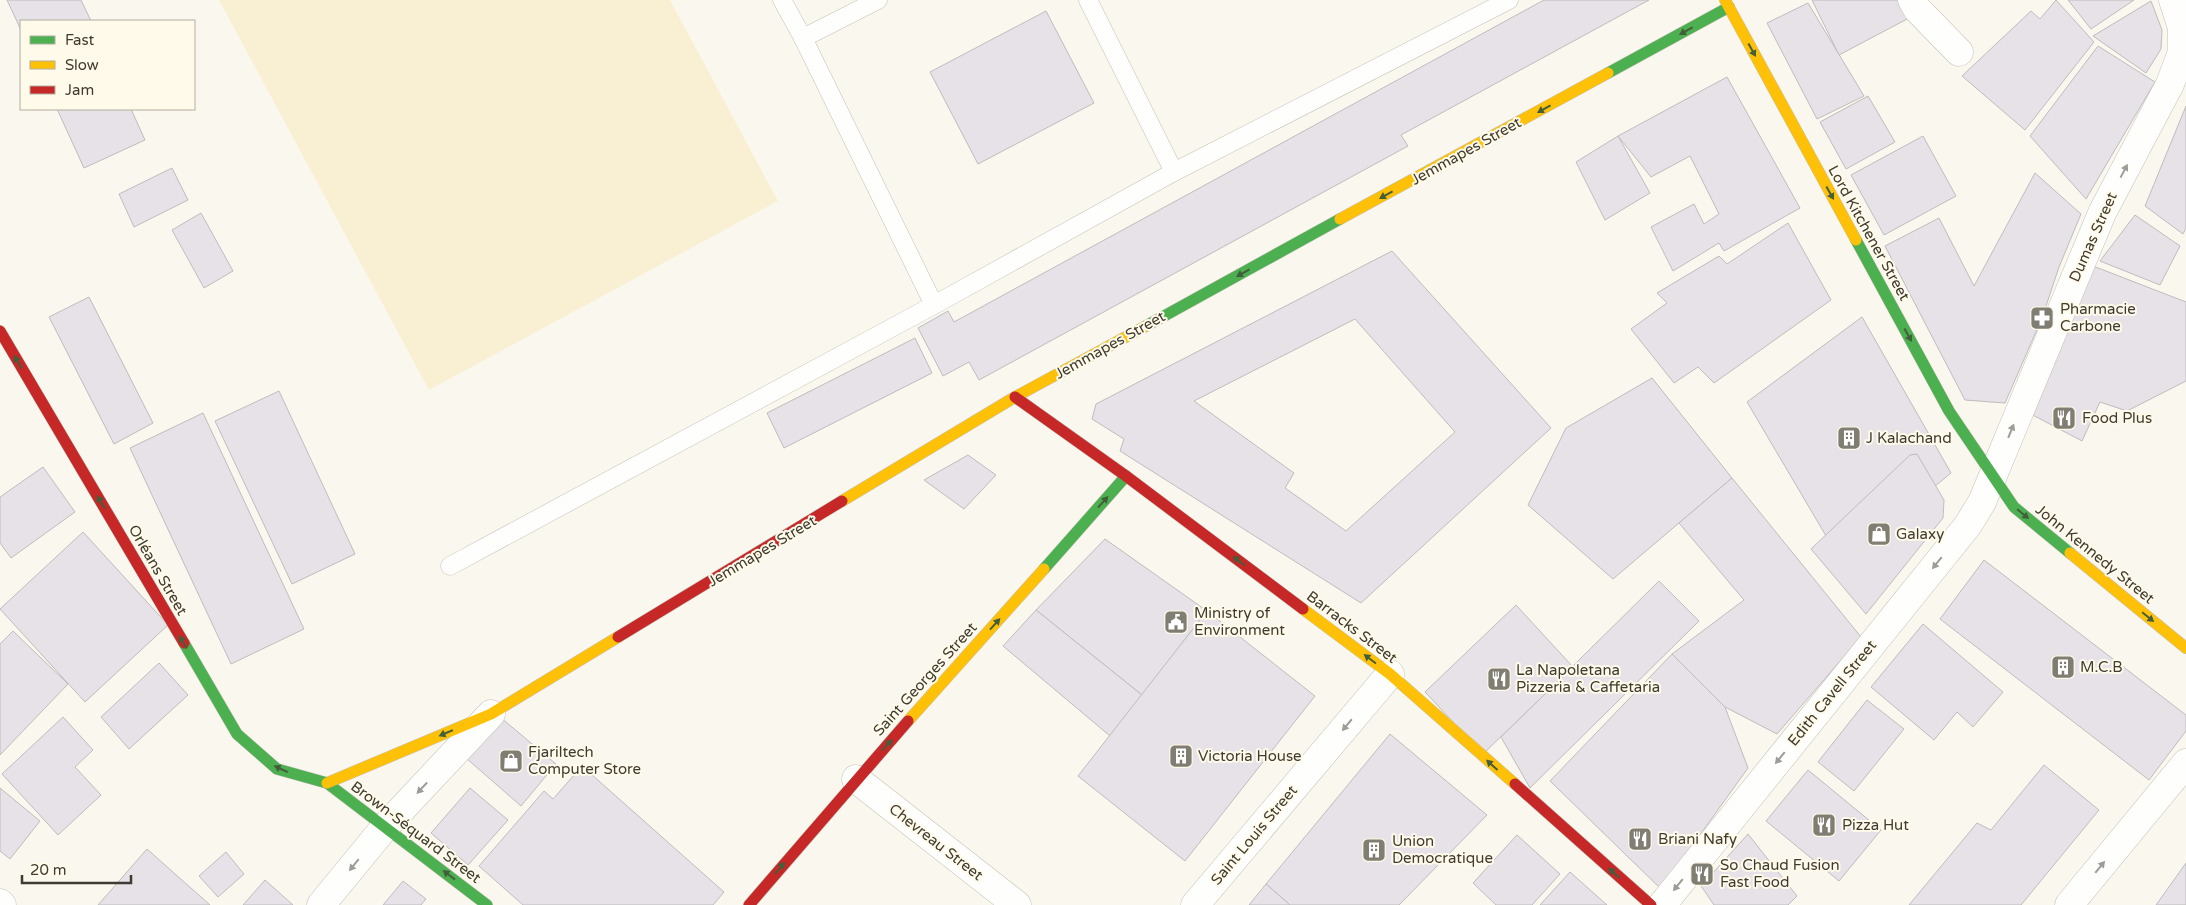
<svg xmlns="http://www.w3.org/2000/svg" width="2186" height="905" font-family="'Varela Round',sans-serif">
  <rect width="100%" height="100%" fill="#faf7ee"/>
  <!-- green -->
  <path fill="#f9f0d4" d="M219 0H670L778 201 429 390Z"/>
  <!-- building -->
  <g fill="#e6e2e8" stroke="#bebcbc" fill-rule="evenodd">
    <path d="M7 0H81L91 21H21V30Z"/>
    <path d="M1544 0H1649L1401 135 1408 146 979 380 969 362 943 376 918 328 948 311 954 322Z"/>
    <path d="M1812 0H1899L1909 18 1839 55Z"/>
    <path d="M2056 0 2094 42 2025 130 1962 76 2031 11 2040 19Z"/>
    <path d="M2068 0H2134L2091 29Z"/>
    <path d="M2151 1 2162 30 2161 49 2146 73 2093 36Z"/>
    <path d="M1808 3 1864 96 1817 119 1767 23Z"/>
    <path d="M1046 11 1094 103 978 164 930 72Z"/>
    <path d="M2098 46 2155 82 2086 199 2030 136Z"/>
    <path d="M1727 77 1800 208 1724 251 1719 243 1673 271 1651 227 1694 204 1704 224 1719 214 1690 156 1651 177 1618 136Z"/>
    <path d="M1868 96 1895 142 1846 169 1820 122Z"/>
    <path d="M2186 106V228L2183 234 2145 206Z"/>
    <path d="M57 109H131L145 140 84 168Z"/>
    <path d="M1618 136 1650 193 1605 220 1576 162Z"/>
    <path d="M1923 136 1956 196 1884 235 1851 175Z"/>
    <path d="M172 168 188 200 134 227 119 194Z"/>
    <path d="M2035 173 2081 214 2059 267 2042 318 2005 403 1965 400 1885 246 1939 218 1974 286Z"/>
    <path d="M201 213 233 271 204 288 172 230Z"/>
    <path d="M2135 215 2180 246 2160 285 2100 261Z"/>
    <path d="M1788 223 1831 300 1714 383 1698 367 1674 383 1631 329 1667 303 1657 293 1719 256 1727 264Z"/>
    <path d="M1392 251 1551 428 1361 603 1120 451 1124 439 1092 419 1096 404ZM1355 319 1455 432 1346 531 1285 488 1294 473 1194 401Z"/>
    <path d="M2093 266 2186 302V381L2127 411 2100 402 2082 441 2027 412Z"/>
    <path d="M89 297 153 423 114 444 49 317Z"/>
    <path d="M1862 317 1951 473 1842 563 1747 402Z"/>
    <path d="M915 338 932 373 784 448 767 413Z"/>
    <path d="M1652 378 1732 478 1613 579 1528 505 1566 428Z"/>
    <path d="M279 391 355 554 292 584 215 421Z"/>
    <path d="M203 413 304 629 231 664 130 448Z"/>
    <path d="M1917 454 1944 500 1943 518 1866 614 1811 549 1910 455Z"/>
    <path d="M968 455 996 475 964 509 924 480Z"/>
    <path d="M43 467 75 512 11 558 0 543V497Z"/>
    <path d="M1732 478 1861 637 1777 734 1725 707 1672 654 1744 600 1679 523Z"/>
    <path d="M83 532 168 625 85 702 0 609Z"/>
    <path d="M1105 539 1207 611 1142 695 1036 610Z"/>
    <path d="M1984 560 2186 715V731L2149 780 1940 619Z"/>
    <path d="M1659 581 1699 621 1530 788 1501 737Z"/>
    <path d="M1516 605 1573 667 1483 754 1425 692Z"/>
    <path d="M1036 610 1142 695 1110 736 1003 646Z"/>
    <path d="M1207 611 1315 696 1185 861 1078 776Z"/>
    <path d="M1923 624 2003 692 1973 727 1957 712 1934 740 1871 687Z"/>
    <path d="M13 631 68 684 0 755V644Z"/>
    <path d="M1672 654 1725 707 1748 768 1661 889 1550 781Z"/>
    <path d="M159 663 188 695 129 749 101 717Z"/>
    <path d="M1867 700 1904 729 1854 791 1818 762Z"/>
    <path d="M63 717 93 750 75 767 101 795 58 835 2 774Z"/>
    <path d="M500 717 556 764 521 806 466 758Z"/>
    <path d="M1390 734 1487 815 1399 905H1290L1266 884Z"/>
    <path d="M2044 765 2099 810 2021 905H1909L1977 823 1991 830Z"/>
    <path d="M582 766 724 892 713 905H523L479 866 544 791 553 799Z"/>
    <path d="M1808 770 1881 830 1839 881 1766 821Z"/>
    <path d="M0 788 40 821 10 859 0 851Z"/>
    <path d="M470 788 508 820 468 865 431 833Z"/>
    <path d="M1748 834 1797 896 1788 905H1714L1701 886Z"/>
    <path d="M1517 835 1560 874 1532 905H1496L1473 883Z"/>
    <path d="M147 849 210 905H98Z"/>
    <path d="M226 852 244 874 218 897 199 876Z"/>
    <path d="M2186 863V905H2156Z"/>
    <path d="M1570 872 1607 905H1540Z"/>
    <path d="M265 880 293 905H243Z"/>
    <path d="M403 881 426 899 421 905H383Z"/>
    <path d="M1266 884 1290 905H1249Z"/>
  </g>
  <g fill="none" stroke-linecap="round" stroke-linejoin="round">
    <!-- lane casing -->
    <g stroke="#c4c1b7" stroke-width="19">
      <g id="lane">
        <path d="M782 0 803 38 934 305"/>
        <path d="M1088 0 1174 172"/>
        <path d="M803 38 878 0"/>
        <path d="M450 566 934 305 1174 172 1509 0"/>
      </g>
    </g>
    <!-- street casing -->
    <g stroke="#c4c1b7" stroke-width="29">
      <g id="street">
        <path d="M1912 0 1917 9 1959 52"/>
        <path d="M856 779 1017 905"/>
        <path d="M0 903 2 905"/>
        <path d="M321 905 385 827 491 714"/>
        <path d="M1195 905 1390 674"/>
        <path d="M1662 905 1968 525 1982 502 2102 213 2170 84 2182 52V28L2173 0"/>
        <path d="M2069 905 2186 763"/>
      </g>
    </g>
    <!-- fast casing -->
    <g stroke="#c4c1b7" stroke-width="12">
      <g id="fast">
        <path d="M1608 73 1729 7"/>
        <path d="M1856 240 1949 411 2014 507 2070 553"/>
        <path d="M1146 326 1340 219"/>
        <path d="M1044 569 1126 476"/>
        <path d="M184 643 237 734 277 769 327 783 487 905"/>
      </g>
    </g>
    <!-- slow casing -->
    <g stroke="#c4c1b7" stroke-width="12">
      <g id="slow">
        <path d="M1725 0 1856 240"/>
        <path d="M1340 219 1608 73"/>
        <path d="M842 501 1015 397 1146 326"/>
        <path d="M2070 553 2186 648"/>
        <path d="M1303 609 1390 674 1515 784"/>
        <path d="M908 721 1044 569"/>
        <path d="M327 783 491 714 618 637"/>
      </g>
    </g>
    <!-- jam casing -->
    <g stroke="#c4c1b7" stroke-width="12">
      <g id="jam">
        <path d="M0 331 184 643"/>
        <path d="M1015 397 1126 476 1303 609"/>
        <path d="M618 637 842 501"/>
        <path d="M1515 784 1651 905"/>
        <path d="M749 905 908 721"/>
      </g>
    </g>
    <!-- lane -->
    <use href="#lane" stroke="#fefefc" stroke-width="18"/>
    <!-- street -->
    <use href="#street" stroke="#fefefc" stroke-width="28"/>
    <!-- fast -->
    <use href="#fast" stroke="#4caf50" stroke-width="11"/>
    <!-- slow -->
    <use href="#slow" stroke="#ffc107" stroke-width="11"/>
    <!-- jam -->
    <use href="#jam" stroke="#c62828" stroke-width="11"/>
  </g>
  <!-- one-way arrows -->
  <defs><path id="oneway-solid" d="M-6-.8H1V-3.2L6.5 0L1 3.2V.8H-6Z" transform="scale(1.25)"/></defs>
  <g fill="#435e3a">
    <use href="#oneway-solid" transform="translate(1686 31) rotate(151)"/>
    <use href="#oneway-solid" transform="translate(1752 50) rotate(61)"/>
    <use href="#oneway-solid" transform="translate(1544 109) rotate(151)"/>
    <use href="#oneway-solid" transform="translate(1830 193) rotate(61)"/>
    <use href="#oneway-solid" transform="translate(1386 195) rotate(151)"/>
    <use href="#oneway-solid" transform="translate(1243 273) rotate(151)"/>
    <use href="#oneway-solid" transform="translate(1908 335) rotate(61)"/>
    <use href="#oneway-solid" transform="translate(18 362) rotate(-120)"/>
    <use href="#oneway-solid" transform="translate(101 502) rotate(-120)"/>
    <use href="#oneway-solid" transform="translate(1103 502) rotate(-48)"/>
    <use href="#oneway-solid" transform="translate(2023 514) rotate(39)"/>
    <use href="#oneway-solid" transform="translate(1239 561) rotate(-143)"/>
    <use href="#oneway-solid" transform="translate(2148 617) rotate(39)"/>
    <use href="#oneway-solid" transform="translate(995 624) rotate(-48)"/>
    <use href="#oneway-solid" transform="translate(183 642) rotate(-120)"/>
    <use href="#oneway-solid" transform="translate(1370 659) rotate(-143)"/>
    <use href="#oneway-solid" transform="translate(446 733) rotate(157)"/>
    <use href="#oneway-solid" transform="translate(887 745) rotate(-48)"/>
    <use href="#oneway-solid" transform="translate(1492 765) rotate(-138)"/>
    <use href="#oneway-solid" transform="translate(281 769) rotate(-155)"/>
    <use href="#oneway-solid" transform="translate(780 868) rotate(-50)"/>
    <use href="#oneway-solid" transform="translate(1614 873) rotate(-138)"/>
    <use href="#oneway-solid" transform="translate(449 875) rotate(-143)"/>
  </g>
  <g fill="#9e9c96">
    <use href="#oneway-solid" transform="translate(2124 171) rotate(-62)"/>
    <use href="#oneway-solid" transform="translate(2011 431) rotate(-68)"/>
    <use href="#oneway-solid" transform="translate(1937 563) rotate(129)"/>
    <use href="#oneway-solid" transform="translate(1347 725) rotate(130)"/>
    <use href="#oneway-solid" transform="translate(1780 758) rotate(129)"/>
    <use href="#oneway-solid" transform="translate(422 788) rotate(133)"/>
    <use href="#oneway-solid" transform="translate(354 865) rotate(129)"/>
    <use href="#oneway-solid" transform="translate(2100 867) rotate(-51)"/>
    <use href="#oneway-solid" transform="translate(1678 885) rotate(129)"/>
  </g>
  <!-- icons -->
  <defs>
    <g id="pharmacy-square" transform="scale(1.25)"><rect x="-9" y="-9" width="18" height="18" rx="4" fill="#807d72" stroke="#fffae9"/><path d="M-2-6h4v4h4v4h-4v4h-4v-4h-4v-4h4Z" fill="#fff"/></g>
    <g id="restaurant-square" transform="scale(1.25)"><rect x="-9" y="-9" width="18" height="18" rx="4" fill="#807d72" stroke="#fffae9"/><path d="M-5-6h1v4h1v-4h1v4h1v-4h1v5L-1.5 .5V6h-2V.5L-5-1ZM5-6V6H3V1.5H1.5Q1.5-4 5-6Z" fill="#fff"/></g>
    <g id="building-square" transform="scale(1.25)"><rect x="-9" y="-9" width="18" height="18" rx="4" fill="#807d72" stroke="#fffae9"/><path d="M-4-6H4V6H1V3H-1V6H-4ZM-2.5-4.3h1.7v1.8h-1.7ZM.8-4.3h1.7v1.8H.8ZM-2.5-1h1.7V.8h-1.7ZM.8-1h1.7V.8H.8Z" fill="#fff"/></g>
    <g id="shop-square" transform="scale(1.25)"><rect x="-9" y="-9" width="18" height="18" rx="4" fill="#807d72" stroke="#fffae9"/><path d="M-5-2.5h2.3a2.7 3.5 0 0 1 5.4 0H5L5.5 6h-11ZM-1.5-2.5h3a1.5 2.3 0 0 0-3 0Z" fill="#fff"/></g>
    <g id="civic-square" transform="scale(1.25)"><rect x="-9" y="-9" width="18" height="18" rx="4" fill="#807d72" stroke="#fffae9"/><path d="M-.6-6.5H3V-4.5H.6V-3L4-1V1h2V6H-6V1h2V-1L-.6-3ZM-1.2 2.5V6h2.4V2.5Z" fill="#fff"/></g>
  </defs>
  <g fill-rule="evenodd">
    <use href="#pharmacy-square" x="2042" y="318"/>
    <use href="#restaurant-square" x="2064" y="418"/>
    <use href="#building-square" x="1849" y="438"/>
    <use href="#shop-square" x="1879" y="534"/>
    <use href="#civic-square" x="1176" y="622"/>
    <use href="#building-square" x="2063" y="667"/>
    <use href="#restaurant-square" x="1499" y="679"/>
    <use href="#building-square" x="1181" y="756"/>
    <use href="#shop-square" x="511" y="761"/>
    <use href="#restaurant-square" x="1824" y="825"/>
    <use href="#restaurant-square" x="1640" y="839"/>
    <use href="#building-square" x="1374" y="850"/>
    <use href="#restaurant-square" x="1702" y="874"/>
  </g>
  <g text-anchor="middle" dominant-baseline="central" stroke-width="4" stroke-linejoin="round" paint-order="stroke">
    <!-- street labels -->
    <g font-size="15" fill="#3f3b30" stroke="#fffae9">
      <text transform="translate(1466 151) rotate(-29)">Jemmapes Street</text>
      <text transform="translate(1869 233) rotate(61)">Lord Kitchener Street</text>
      <text transform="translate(2093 237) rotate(-66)">Dumas Street</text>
      <text transform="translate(1110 345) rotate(-29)">Jemmapes Street</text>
      <text transform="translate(762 551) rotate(-31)">Jemmapes Street</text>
      <text transform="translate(2095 554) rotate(39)">John Kennedy Street</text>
      <text transform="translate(158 570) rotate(60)">Orléans Street</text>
      <text transform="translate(1352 627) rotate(37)">Barracks Street</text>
      <text transform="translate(925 679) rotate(-48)">Saint Georges Street</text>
      <text transform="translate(1832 693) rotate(-51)">Edith Cavell Street</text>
      <text transform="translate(416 832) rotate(37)">Brown-Séquard Street</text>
      <text transform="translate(1254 835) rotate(-50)">Saint Louis Street</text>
      <text transform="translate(936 842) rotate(38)">Chevreau Street</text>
    </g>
    <!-- poi labels -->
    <g font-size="15" fill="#3f3b30" stroke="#fffae9" text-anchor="start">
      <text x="2060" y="309">Pharmacie<tspan x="2060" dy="17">Carbone</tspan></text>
      <text x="2082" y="418">Food Plus</text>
      <text x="1866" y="438">J Kalachand</text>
      <text x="1896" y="534">Galaxy</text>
      <text x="1194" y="613">Ministry of<tspan x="1194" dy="17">Environment</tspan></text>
      <text x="2080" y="667">M.C.B</text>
      <text x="1516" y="670">La Napoletana<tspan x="1516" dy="17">Pizzeria &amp; Caffetaria</tspan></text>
      <text x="528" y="752">Fjariltech<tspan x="528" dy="17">Computer Store</tspan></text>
      <text x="1198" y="756">Victoria House</text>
      <text x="1842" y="825">Pizza Hut</text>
      <text x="1658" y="839">Briani Nafy</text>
      <text x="1392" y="841">Union<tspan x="1392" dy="17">Democratique</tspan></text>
      <text x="1720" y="865">So Chaud Fusion<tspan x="1720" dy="17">Fast Food</tspan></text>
    </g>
  </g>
  <!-- legend -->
  <rect x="20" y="20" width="175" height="90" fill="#fffae9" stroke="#b2ae9f"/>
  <rect x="30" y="36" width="25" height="8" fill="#4caf50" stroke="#b2ae9f"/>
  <text x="65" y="45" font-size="15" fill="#3f3b30">Fast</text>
  <rect x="30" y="61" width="25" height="8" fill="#ffc107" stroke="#b2ae9f"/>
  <text x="65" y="70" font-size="15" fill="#3f3b30">Slow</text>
  <rect x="30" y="86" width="25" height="8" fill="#c62828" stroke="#b2ae9f"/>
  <text x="65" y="95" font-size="15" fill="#3f3b30">Jam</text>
  <!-- scale -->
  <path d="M22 875v8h109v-8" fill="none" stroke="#3f3b30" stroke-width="2.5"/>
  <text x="30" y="875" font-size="15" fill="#3f3b30" stroke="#fffae9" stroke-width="4" paint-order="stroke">20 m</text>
</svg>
